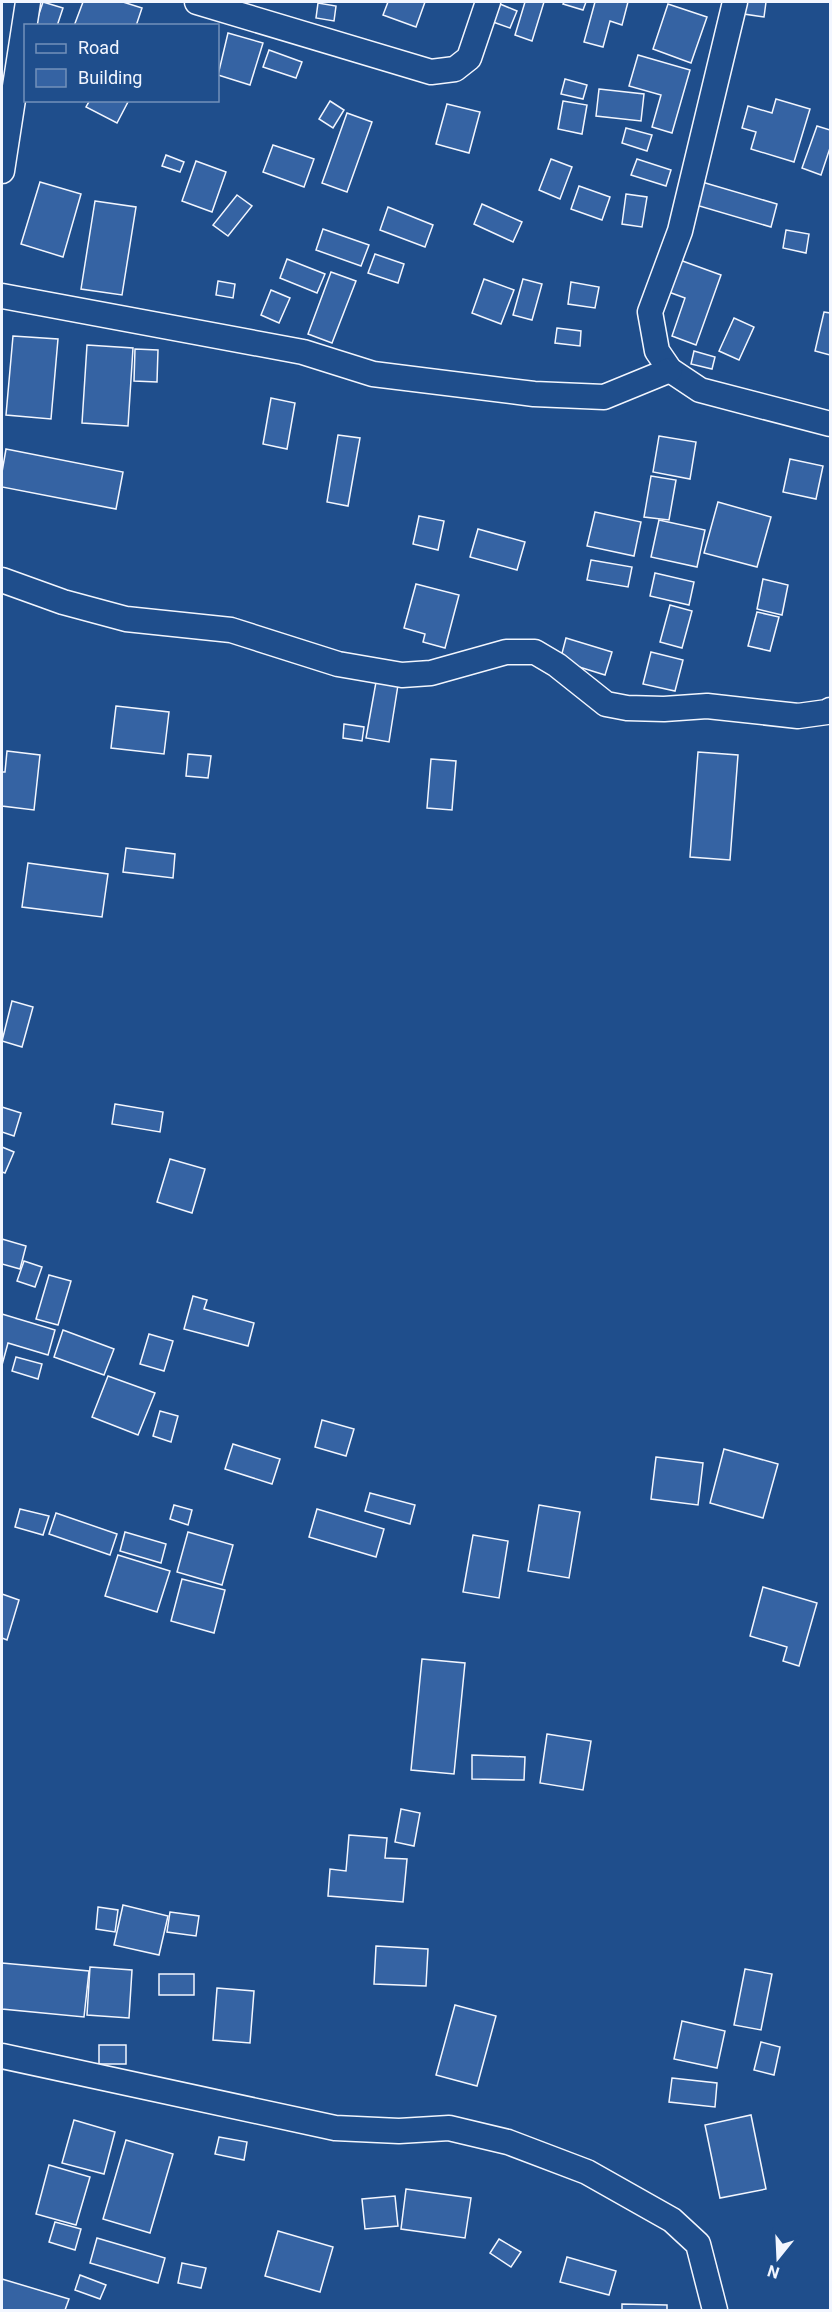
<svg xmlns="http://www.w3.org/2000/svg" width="832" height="2312" font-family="Roboto,sans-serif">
  <rect width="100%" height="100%" fill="#1f4e8c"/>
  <!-- building -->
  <g fill="#3563a3" stroke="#f2f6ff" stroke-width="1.5">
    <path d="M43 2 63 8 57 26H35Z"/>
    <path d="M83 2H123L142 8 136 26H74Z"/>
    <path d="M388 2H425L416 27 383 15Z"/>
    <path d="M525 2H544L532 41 515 35Z"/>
    <path d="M564 2H586L583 10 563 4Z"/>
    <path d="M595 2H628L622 25 610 21 603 47 584 42Z"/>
    <path d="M746 2H766L764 17 744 14Z"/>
    <path d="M318 3 336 6 334 21 316 18Z"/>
    <path d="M500 4 517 11 510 28 493 22Z"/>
    <path d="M668 4 707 17 691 63 653 49Z"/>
    <path d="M228 33 263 43 250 85 218 75Z"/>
    <path d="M269 50 302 62 296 78 263 67Z"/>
    <path d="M638 55 690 70 672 133 652 127 661 95 629 86Z"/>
    <path d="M565 79 587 85 583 99 561 94Z"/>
    <path d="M599 89 644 94 641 121 596 116Z"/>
    <path d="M776 99 810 109 794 162 751 149 756 132 742 128 748 106 772 113Z"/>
    <path d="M90 100H129L117 123 86 107Z"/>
    <path d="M330 101 344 110 333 128 319 119Z"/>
    <path d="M563 101 587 105 582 134 558 129Z"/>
    <path d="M447 104 480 112 469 153 436 144Z"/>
    <path d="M347 113 372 122 347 192 322 183Z"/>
    <path d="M817 126 830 130V148L821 175 802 168Z"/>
    <path d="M626 128 652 135 647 151 622 143Z"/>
    <path d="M273 145 314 159 304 187 263 172Z"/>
    <path d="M166 155 184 162 180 172 162 166Z"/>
    <path d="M551 159 572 167 560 199 539 190Z"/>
    <path d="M637 159 671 170 666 186 631 175Z"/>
    <path d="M196 161 226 172 212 212 182 201Z"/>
    <path d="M40 182 81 194 63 257 21 244Z"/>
    <path d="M702 182 777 204 771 227 696 205Z"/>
    <path d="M579 186 610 197 602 220 571 209Z"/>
    <path d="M626 194 647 197 642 227 622 224Z"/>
    <path d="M237 195 252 206 228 236 213 225Z"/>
    <path d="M95 201 136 207 122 295 81 289Z"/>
    <path d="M482 204 522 222 513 242 474 224Z"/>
    <path d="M388 207 433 225 425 247 380 230Z"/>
    <path d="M323 229 369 245 361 266 316 250Z"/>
    <path d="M786 230 809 234 806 253 783 248Z"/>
    <path d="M375 254 404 264 398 283 368 273Z"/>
    <path d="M666 255 721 275 696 345 672 336 685 298 655 287Z"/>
    <path d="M287 259 325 274 317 293 280 278Z"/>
    <path d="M331 272 356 281 332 343 308 334Z"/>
    <path d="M484 279 514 290 501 324 472 313Z"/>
    <path d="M523 279 542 284 532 320 513 315Z"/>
    <path d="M218 281 235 284 233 298 216 295Z"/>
    <path d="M571 282 599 287 595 308 568 304Z"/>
    <path d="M271 290 290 298 279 323 261 315Z"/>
    <path d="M824 312 830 313V355L815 351Z"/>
    <path d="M734 318 754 327 739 360 719 351Z"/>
    <path d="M557 328 581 331 580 346 555 343Z"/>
    <path d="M13 336 58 339 51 419 6 415Z"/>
    <path d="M87 345 133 348 128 426 82 423Z"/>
    <path d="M135 349 158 350 157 382 134 381Z"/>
    <path d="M694 351 715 357 712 369 691 364Z"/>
    <path d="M271 398 295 403 287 449 263 444Z"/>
    <path d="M338 435 360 438 348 506 327 502Z"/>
    <path d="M659 436 696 442 690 479 653 472Z"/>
    <path d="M6 449 123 472 116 509 2 487V472Z"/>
    <path d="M790 459 823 466 816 499 783 492Z"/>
    <path d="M651 476 676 480 669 520 644 517Z"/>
    <path d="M718 502 771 517 757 567 704 553Z"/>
    <path d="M595 512 641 522 634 556 587 546Z"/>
    <path d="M419 516 444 521 438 550 413 544Z"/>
    <path d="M659 520 705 530 697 567 651 557Z"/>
    <path d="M478 529 525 542 517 570 470 557Z"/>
    <path d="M591 560 632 567 628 587 587 580Z"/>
    <path d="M655 573 694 582 689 605 650 596Z"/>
    <path d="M763 579 788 585 782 615 757 609Z"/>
    <path d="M416 584 459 595 445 648 423 642 425 634 404 628Z"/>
    <path d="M670 605 692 611 682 648 660 642Z"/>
    <path d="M757 612 779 617 770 651 748 646Z"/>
    <path d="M566 638 612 652 605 675 560 661Z"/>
    <path d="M651 652 683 660 675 691 643 684Z"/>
    <path d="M376 682 398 685 389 742 366 738Z"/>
    <path d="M116 706 169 712 164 754 111 748Z"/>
    <path d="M344 724 364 727 362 741 343 738Z"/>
    <path d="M7 751 40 755 34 810 2 806V772H5Z"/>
    <path d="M698 752 738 755 730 860 690 857Z"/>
    <path d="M188 754 211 756 208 778 186 776Z"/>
    <path d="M431 759 456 761 452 810 427 808Z"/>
    <path d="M126 848 175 854 173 878 123 872Z"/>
    <path d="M28 863 108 874 102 917 22 907Z"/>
    <path d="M12 1001 33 1007 22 1047 2 1041Z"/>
    <path d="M115 1104 163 1112 160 1132 112 1124Z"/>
    <path d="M2 1107 21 1113 14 1136 2 1132Z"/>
    <path d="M2 1147 14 1152 5 1173 2 1172Z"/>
    <path d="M170 1159 205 1169 192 1213 157 1202Z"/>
    <path d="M2 1239 26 1246 20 1269 2 1264Z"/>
    <path d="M24 1261 42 1267 35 1287 17 1281Z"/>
    <path d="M49 1275 71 1281 58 1325 36 1319Z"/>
    <path d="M193 1296 207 1300 204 1309 254 1323 248 1346 184 1329Z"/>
    <path d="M2 1314 55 1330 48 1355 8 1343 2 1365Z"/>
    <path d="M63 1330 114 1349 104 1375 54 1357Z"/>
    <path d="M149 1334 173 1341 164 1371 140 1364Z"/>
    <path d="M16 1357 42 1364 38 1379 12 1371Z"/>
    <path d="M108 1376 155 1393 138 1435 92 1417Z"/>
    <path d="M160 1411 178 1416 171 1442 153 1436Z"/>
    <path d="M322 1420 354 1429 346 1456 315 1447Z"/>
    <path d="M233 1444 280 1459 272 1484 225 1469Z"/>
    <path d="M724 1449 778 1464 763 1518 710 1503Z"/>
    <path d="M656 1457 703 1463 698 1505 651 1499Z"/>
    <path d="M370 1493 415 1505 410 1524 365 1511Z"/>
    <path d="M174 1505 192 1510 188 1525 170 1519Z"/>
    <path d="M539 1505 580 1512 569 1578 528 1571Z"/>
    <path d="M20 1509 49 1516 43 1535 15 1527Z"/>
    <path d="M317 1509 384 1529 376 1557 309 1537Z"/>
    <path d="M56 1513 117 1534 110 1555 49 1534Z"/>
    <path d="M125 1532 166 1544 161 1563 120 1551Z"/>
    <path d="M188 1532 233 1545 222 1585 177 1572Z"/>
    <path d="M473 1535 508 1541 499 1598 463 1592Z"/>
    <path d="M118 1555 170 1571 157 1612 105 1596Z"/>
    <path d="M182 1579 225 1590 214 1633 171 1621Z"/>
    <path d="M763 1587 817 1603 799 1666 783 1661 787 1647 750 1636Z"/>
    <path d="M2 1594 19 1600 7 1640 2 1638Z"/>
    <path d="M422 1659 465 1663 454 1774 411 1770Z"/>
    <path d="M547 1734 591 1741 583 1790 540 1783Z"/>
    <path d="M472 1755 525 1757 524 1780 472 1779Z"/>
    <path d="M401 1809 420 1813 414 1846 395 1842Z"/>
    <path d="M349 1835 387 1838 385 1858 407 1859 403 1902 328 1896 330 1869 346 1871Z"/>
    <path d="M123 1905 168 1916 159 1955 114 1945Z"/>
    <path d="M98 1907 118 1910 115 1932 96 1929Z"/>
    <path d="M170 1912 199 1916 196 1936 167 1932Z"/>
    <path d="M376 1946 428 1949 426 1986 374 1984Z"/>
    <path d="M2 1963 89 1971 84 2017 2 2009Z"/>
    <path d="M90 1967 132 1970 129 2018 87 2015Z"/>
    <path d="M745 1969 772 1974 761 2030 734 2025Z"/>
    <rect x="159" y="1974" width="35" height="21"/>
    <path d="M217 1988 254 1991 250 2043 213 2040Z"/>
    <path d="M455 2005 496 2016 477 2086 436 2075Z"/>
    <path d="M682 2021 725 2031 717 2068 674 2059Z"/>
    <path d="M761 2042 780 2047 774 2075 754 2070Z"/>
    <rect x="99" y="2045" width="27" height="19"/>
    <path d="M672 2078 717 2083 715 2107 669 2102Z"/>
    <path d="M751 2115 766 2189 720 2198 705 2125Z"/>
    <path d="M74 2120 115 2132 104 2174 62 2163Z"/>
    <path d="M219 2137 247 2142 244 2160 215 2154Z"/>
    <path d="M126 2140 173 2154 150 2233 103 2219Z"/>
    <path d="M49 2165 90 2177 76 2225 36 2214Z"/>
    <path d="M406 2189 471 2198 465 2238 401 2229Z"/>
    <path d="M395 2196 398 2226 365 2229 362 2199Z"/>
    <path d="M55 2222 81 2229 75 2250 49 2242Z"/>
    <path d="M278 2231 333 2247 320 2292 265 2276Z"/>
    <path d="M97 2238 165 2258 158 2283 90 2263Z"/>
    <path d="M499 2239 521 2252 511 2267 490 2253Z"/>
    <path d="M567 2257 616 2271 609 2295 560 2282Z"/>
    <path d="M182 2263 206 2268 201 2288 178 2283Z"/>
    <path d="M80 2275 106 2285 100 2299 75 2290Z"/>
    <path d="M2 2279 69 2299 65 2310H2Z"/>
    <path d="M622 2304 667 2305V2310H622Z"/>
  </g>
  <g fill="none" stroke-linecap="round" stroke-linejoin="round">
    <!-- street casing -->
    <g stroke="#f2f6ff" stroke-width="27">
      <g id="street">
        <path d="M197 2 431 72 455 69 469 58 488 2"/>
        <path d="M735 2 680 231 650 312 657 351 670 370 700 390 830 424"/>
        <path d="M2 171 28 2"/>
        <path d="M2 296 303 352 373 374 534 394 604 397 670 370"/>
        <path d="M2 580 63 602 126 619 231 630 338 664 402 675 431 673 506 652H535L557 665 606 704 627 708 664 709 707 706 798 716 827 712 830 710"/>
        <path d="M2 2056 335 2128 399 2131 449 2128 508 2142 587 2172 672 2220 698 2244 715 2310"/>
      </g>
    </g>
    <!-- street -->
    <use href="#street" stroke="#1f4e8c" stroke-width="24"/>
  </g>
  <!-- border -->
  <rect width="832" height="2312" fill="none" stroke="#f2f6ff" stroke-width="6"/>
  <!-- legend -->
  <rect x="24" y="24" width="195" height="78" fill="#1f4e8c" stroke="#7391ba" stroke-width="1.5"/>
  <rect x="36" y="44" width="30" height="9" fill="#1f4e8c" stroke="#7391ba" stroke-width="1.5"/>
  <text x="78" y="54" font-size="18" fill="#f2f6ff">Road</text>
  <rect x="36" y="69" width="30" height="18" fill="#3563a3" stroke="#7391ba" stroke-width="1.5"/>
  <text x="78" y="84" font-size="18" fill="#f2f6ff">Building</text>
  <!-- north arrow -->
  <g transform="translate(778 2258) rotate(198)" stroke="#1f4e8c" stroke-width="4.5" paint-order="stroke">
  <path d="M0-4.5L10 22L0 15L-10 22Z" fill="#f2f6ff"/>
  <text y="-9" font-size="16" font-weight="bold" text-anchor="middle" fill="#f2f6ff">N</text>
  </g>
</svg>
